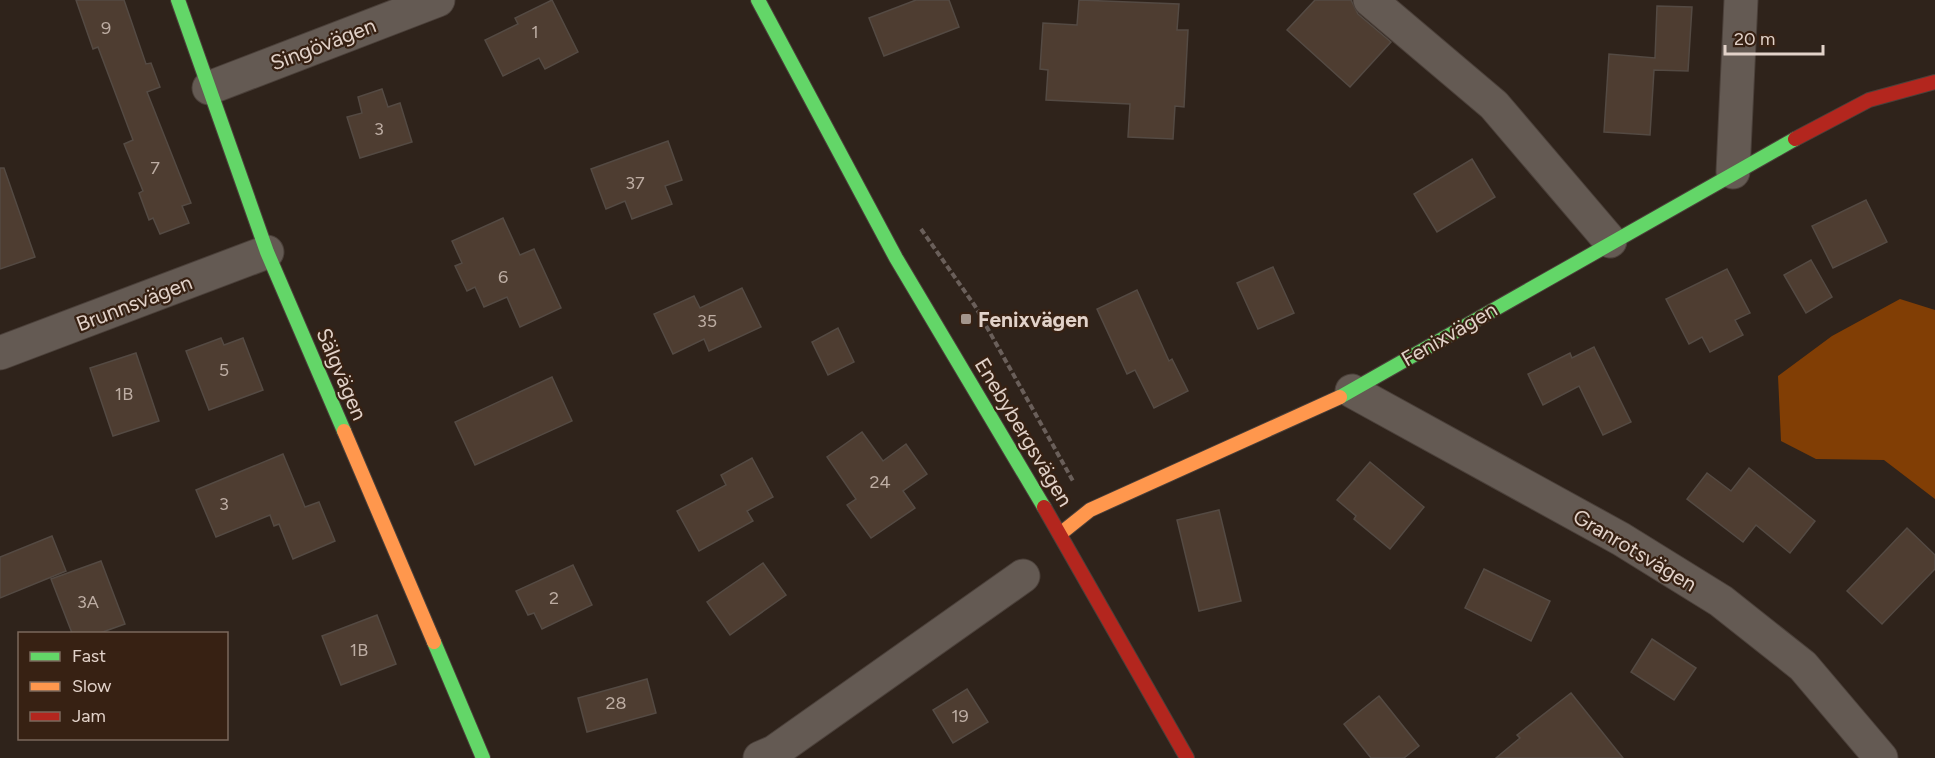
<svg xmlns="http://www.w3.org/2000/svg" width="1935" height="758" font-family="Figtree,sans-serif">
  <rect width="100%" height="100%" fill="#2f231b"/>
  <!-- forest -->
  <path fill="#813e05" d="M1900 299 1935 310V499L1884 460 1816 459 1781 441 1778 376 1832 336Z"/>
  <!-- building -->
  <g fill="#4e3d31" stroke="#544a43" stroke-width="1.5">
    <path d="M76 0H124L146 64 151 63 160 87 147 92 191 203 182 206 189 223 160 234 153 218 149 220 139 193 143 191 124 144 133 140 98 47 93 49Z"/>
    <path d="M552 0 578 52 545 69 539 58 503 76 485 40 518 24 515 18Z"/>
    <path d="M916 0H949L959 27 884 56 869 18Z"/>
    <path d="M1079 0 1179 4 1177 30H1188L1184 107 1175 106 1173 139 1128 137 1130 104 1046 100 1048 70 1040 69 1043 23 1077 25Z"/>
    <path d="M1315 0H1351L1358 14 1391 42 1350 87 1287 30Z"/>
    <path d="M1657 6 1692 7 1688 71 1654 70 1650 135 1604 132 1609 54 1655 58Z"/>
    <path d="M382 89 388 107 400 103 412 142 360 158 347 117 362 113 358 97Z"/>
    <path d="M668 141 682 180 665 186 672 204 632 219 625 201 606 209 591 169Z"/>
    <path d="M1472 159 1495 197 1437 232 1414 194Z"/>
    <path d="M0 168H4L35 257 0 269Z"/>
    <path d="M1866 200 1887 242 1833 268 1812 226Z"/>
    <path d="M503 218 520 255 534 249 561 308 520 327 507 297 484 307 475 287 467 291 455 266 462 263 452 241Z"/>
    <path d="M1811 260 1832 297 1806 313 1784 275Z"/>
    <path d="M1273 267 1294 313 1258 329 1237 283Z"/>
    <path d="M1727 269 1750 313 1735 320 1743 335 1710 352 1702 337 1689 344 1666 299Z"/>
    <path d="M742 288 761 327 709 351 704 339 673 354 654 314 694 296 700 308Z"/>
    <path d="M1137 290 1169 361 1172 359 1188 391 1154 408 1135 370 1127 374 1097 309Z"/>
    <path d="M838 328 854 362 828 375 812 342Z"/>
    <path d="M221 338 224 345 243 338 263 390 209 410 186 351Z"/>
    <path d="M1594 347 1631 422 1603 435 1579 386 1543 405 1528 374 1570 353 1572 358Z"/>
    <path d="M136 353 159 421 113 436 90 368Z"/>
    <path d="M552 377 572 421 475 465 455 422Z"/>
    <path d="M862 432 883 461 906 444 927 474 903 491 915 508 871 538 847 505 856 499 827 457Z"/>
    <path d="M283 454 305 507 319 502 335 541 293 559 279 524 274 526 270 515 216 537 196 490Z"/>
    <path d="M752 458 773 497 747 511 753 521 699 551 677 511 726 485 721 475Z"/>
    <path d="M1370 462 1424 507 1390 549 1354 519 1356 516 1337 500Z"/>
    <path d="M1749 468 1815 521 1790 553 1756 525 1743 542 1687 499 1707 473 1731 491Z"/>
    <path d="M1219 510 1241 601 1199 611 1177 520Z"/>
    <path d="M1907 528 1935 555V569L1882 624 1847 591Z"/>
    <path d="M52 536 66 571 0 598V557Z"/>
    <path d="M101 561 125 624 100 633H72L51 579Z"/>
    <path d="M763 563 786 595 730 635 707 602Z"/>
    <path d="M573 565 592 605 542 629 534 613 528 615 516 591Z"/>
    <path d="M1484 569 1550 601 1531 641 1465 608Z"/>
    <path d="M377 615 396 664 341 685 322 636Z"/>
    <path d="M1652 639 1696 668 1674 700 1631 672Z"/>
    <path d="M647 679 656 713 587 732 578 698Z"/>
    <path d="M967 689 988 722 953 743 933 710Z"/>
    <path d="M1571 693 1623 758H1496L1520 738 1517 735Z"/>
    <path d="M1379 696 1419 746 1404 758H1371L1344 724Z"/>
  </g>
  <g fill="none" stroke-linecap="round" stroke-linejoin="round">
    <!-- street casing -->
    <g stroke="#4b403a" stroke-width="35">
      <g id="street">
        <path d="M1370 0 1494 105 1610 241"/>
        <path d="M209 88 438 0"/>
        <path d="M1733 172 1741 0"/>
        <path d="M0 353 267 252"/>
        <path d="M1352 391 1621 539 1721 601 1803 666 1881 758"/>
        <path d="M760 758 774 752 1023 576"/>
      </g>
    </g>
    <!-- fast casing -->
    <g stroke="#4b403a" stroke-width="16">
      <g id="fast">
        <path d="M178 0 267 252 344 431"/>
        <path d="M758 0 896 258 1044 507"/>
        <path d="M1340 397 1795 139"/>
        <path d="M434 642 483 758"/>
      </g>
    </g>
    <!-- slow casing -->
    <g stroke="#4b403a" stroke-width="16">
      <g id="slow">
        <path d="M344 431 434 642"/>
        <path d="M1060 534 1090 510 1340 397"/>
      </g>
    </g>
    <!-- jam casing -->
    <g stroke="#4b403a" stroke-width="16">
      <g id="jam">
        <path d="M1795 139 1869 100 1935 82"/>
        <path d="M1044 507 1187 758"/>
      </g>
    </g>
    <!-- path -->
    <path stroke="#6a5f5a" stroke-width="4" stroke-dasharray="6 3" stroke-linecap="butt" d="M921 229 975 306 1073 481"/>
    <!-- street -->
    <use href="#street" stroke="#645a53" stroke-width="33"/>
    <!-- fast -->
    <use href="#fast" stroke="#63d668" stroke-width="14"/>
    <!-- slow -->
    <use href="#slow" stroke="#ff974d" stroke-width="14"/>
    <!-- jam -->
    <use href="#jam" stroke="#b3261e" stroke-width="14"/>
  </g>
  <!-- markers -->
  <rect fill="#a3958c" stroke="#372113" stroke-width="2" x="960" y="313" width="12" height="12" rx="3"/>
  <g text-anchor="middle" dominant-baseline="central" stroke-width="4.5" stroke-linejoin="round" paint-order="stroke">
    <!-- number labels -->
    <g font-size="18" fill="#bdada3">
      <text x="106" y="28">9</text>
      <text x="535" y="32">1</text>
      <text x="379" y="129">3</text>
      <text x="155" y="168">7</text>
      <text x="635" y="183">37</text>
      <text x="503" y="277">6</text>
      <text x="707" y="321">35</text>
      <text x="224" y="370">5</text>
      <text x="124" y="394">1B</text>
      <text x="880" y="482">24</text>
      <text x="224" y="504">3</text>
      <text x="554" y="598">2</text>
      <text x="88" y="602">3A</text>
      <text x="359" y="650">1B</text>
      <text x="616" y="703">28</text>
      <text x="960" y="716">19</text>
    </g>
    <!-- street labels -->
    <g font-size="21" fill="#e2d2c9" stroke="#372113">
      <text transform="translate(323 44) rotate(-21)">Singövägen</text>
      <text transform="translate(134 303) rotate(-21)">Brunnsvägen</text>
      <text transform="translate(1449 334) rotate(-30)">Fenixvägen</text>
      <text transform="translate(342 374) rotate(67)">Sälgvägen</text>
      <text transform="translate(1024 432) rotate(59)">Enebybergsvägen</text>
      <text transform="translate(1635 550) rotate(31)">Granrotsvägen</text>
    </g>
    <!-- poi labels -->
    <g font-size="21" font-weight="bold" fill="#e2d2c9" stroke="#372113" text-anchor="start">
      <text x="978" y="319">Fenixvägen</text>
    </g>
  </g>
  <!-- legend -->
  <rect x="18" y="632" width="210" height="108" fill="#372113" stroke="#7b685c" stroke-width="1.5"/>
  <rect x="30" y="652" width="30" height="9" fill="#63d668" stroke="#7b685c" stroke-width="1.5"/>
  <text x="72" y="662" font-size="18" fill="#e2d2c9">Fast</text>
  <rect x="30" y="682" width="30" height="9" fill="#ff974d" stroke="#7b685c" stroke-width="1.5"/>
  <text x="72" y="692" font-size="18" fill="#e2d2c9">Slow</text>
  <rect x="30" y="712" width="30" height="9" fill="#b3261e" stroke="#7b685c" stroke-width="1.5"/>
  <text x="72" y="722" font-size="18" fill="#e2d2c9">Jam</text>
  <!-- scale -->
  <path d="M1725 45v9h98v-9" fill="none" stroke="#e2d2c9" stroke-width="3"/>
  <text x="1734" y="45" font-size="18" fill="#e2d2c9" stroke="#372113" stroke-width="4.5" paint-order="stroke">20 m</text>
</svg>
